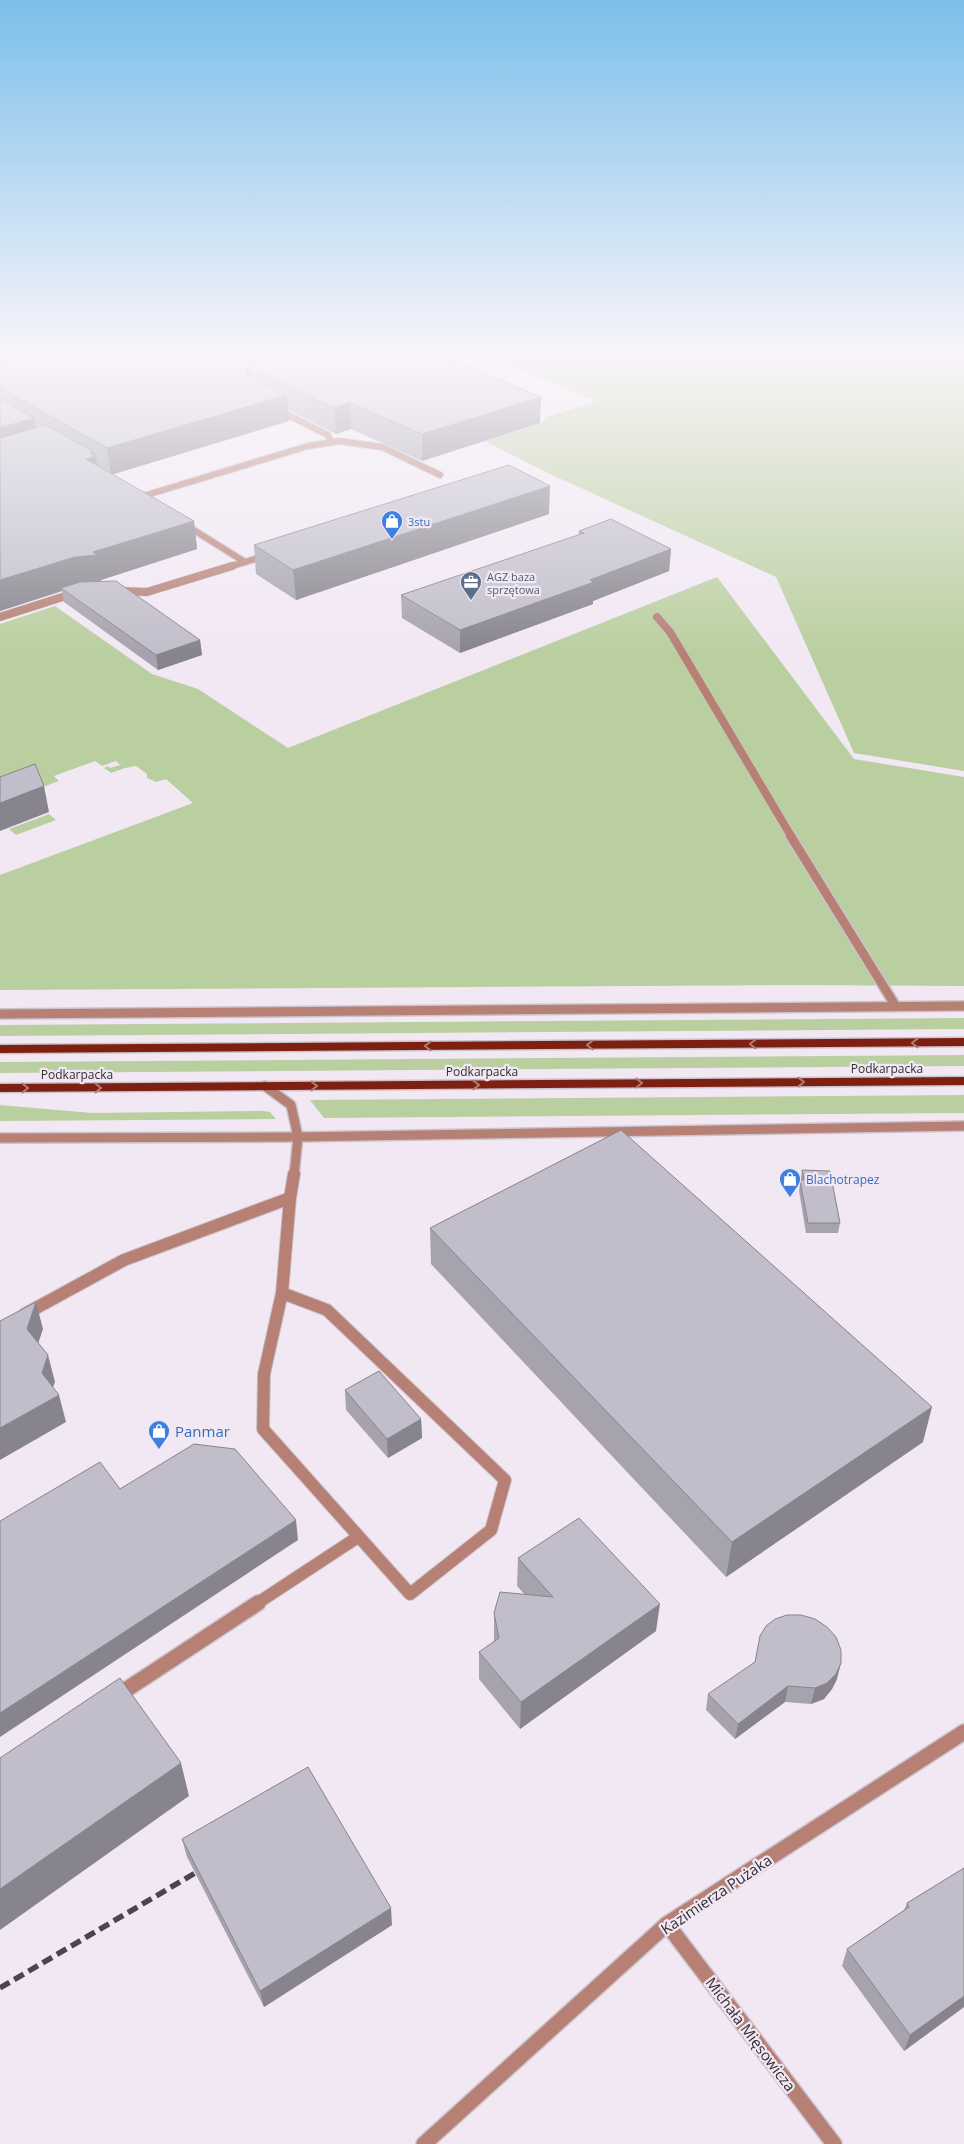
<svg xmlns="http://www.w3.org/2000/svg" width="964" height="2144" font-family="'Open Sans',sans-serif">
  <rect width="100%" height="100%" fill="#f2e8f4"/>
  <!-- green -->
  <g fill="#bacfa0">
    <path d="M482 354H964V771L854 753 776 577 550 474 485 441 542 423 547 417 596 401Z"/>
    <path d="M717 577 854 759 964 777V986L789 985 0 990V875L193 803 166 779 156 782 147 778V774L136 766 125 768 111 773 104 768 108 766 110 768 120 765 116 761 102 766 95 761 54 776 59 781 0 803V624L55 606 152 674 198 689 288 748Z"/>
    <path d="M49 814 56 820 16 835 9 829Z"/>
    <path d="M964 1018V1029L0 1036V1025Z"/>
    <path d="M964 1055V1066L0 1073V1062Z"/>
    <path d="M964 1095V1113L324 1118 310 1100Z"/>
    <path d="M0 1105 92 1113 263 1111 270 1112 276 1119 0 1121Z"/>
  </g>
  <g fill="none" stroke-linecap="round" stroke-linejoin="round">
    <!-- service-far4 casing -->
    <g stroke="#ccc3cd" stroke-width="8">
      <g id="service-far4">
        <path d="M278 410 328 435 331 442"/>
        <path d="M140 497 308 446 339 441 382 447 440 475"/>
        <path d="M184 524 245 562 268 555"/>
        <path d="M228 567 245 562"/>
      </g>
    </g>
    <!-- service-far3 casing -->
    <g stroke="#ccc3cd" stroke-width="9">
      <g id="service-far3">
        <path d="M119 591 147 592 232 566"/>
        <path d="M0 617 75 593"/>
        <path d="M657 617 670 632 791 836"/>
      </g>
    </g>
    <!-- service-far2 casing -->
    <g stroke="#ccc3cd" stroke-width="12">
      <g id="service-far2">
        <path d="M790 835 895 1005"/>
        <path d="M294 1176 298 1137"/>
      </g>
    </g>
    <!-- service-far1 casing -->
    <g stroke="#ccc3cd" stroke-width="14">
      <g id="service-far1">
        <path d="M282 1293 327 1310 505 1480 491 1530 410 1594 263 1429 264 1374Z"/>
        <path d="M282 1293 290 1198"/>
        <path d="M25 1314 124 1260 290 1198 294 1174"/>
        <path d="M256 1604 358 1537"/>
      </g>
    </g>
    <!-- service casing -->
    <g stroke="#ccc3cd" stroke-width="18">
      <path id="service" d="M118 1695 258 1603"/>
    </g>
    <!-- minor-far1 casing -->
    <g stroke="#ccc3cd" stroke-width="12">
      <g id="minor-far1">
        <path d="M0 1014 964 1006"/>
        <path d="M265 1086 291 1105 298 1137"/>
        <path d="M0 1138 298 1137 964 1126"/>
      </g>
    </g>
    <!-- minor casing -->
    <g stroke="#ccc3cd" stroke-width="18">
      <path id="minor" d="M667 1924 834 2144"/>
    </g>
    <!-- tertiary casing -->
    <g stroke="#ccc3cd" stroke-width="18">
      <path id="tertiary" d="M424 2144 667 1924 964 1732"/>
    </g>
    <!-- primary casing -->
    <g stroke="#ccc3cd" stroke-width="3">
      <g id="primary">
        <path d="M964 1038V1046L0 1053V1045Z"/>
        <path d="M964 1077V1085L0 1092V1084Z"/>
      </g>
    </g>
    <!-- service-far4 -->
    <use href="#service-far4" stroke="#b68075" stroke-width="6"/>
    <!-- service-far3 -->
    <use href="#service-far3" stroke="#b68075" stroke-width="8"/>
    <!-- service-far2 -->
    <use href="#service-far2" stroke="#b68075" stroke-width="9"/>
    <!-- service-far1 -->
    <use href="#service-far1" stroke="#b68075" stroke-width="12"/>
    <!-- service -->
    <use href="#service" stroke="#b68075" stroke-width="15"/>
    <!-- minor-far1 -->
    <use href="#minor-far1" stroke="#b68075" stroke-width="9"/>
    <!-- minor -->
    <use href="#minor" stroke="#b68075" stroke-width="15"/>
    <!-- tertiary -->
    <use href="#tertiary" stroke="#b68075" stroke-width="15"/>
    <!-- primary -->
    <use href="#primary" fill="#7d2011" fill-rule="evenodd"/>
    <!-- rail -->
    <path stroke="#4b464c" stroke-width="5.5" stroke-dasharray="11 5.5" stroke-linecap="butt" d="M0 1988 207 1866"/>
  </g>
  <!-- wall -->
  <g fill="#a6a3ae">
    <path d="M0 354H439L540 423 422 461 351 429 336 434 288 410 289 421 112 474 194 521 197 549 101 580V581L200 640 202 655 158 670 64 602 62 591 0 611Z"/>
    <path d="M549 514 296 600 256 574 254 545Z"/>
    <path d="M579 531 671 549 669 571 593 601V604L460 653 402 618 401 595 578 535Z"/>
    <path d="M802 1170 840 1223 838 1233H806L799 1191Z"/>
    <path d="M430 1228 923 1442 726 1577 431 1264Z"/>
    <path d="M345 1390 421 1419 422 1438 388 1458 346 1410Z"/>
    <path d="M518 1558 656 1631 520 1729 479 1679V1652L494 1641V1613L525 1595 517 1586Z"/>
    <path d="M837 1679 832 1689 824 1699 811 1704 785 1702 735 1739 706 1710 708 1694Z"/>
    <path d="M182 1839 392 1925 264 2007 187 1857Z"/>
    <path d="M964 1868V2007L904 2051 842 1966 847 1949 904 1910 907 1903Z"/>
  </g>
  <!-- shaded-wall -->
  <g fill="#87848d">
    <path d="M250 367 252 392 246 370Z"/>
    <path d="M287 395 289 421 111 475 107 448Z"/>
    <path d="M541 397 540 423 422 461V434Z"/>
    <path d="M350 403 351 429 336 434 334 408Z"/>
    <path d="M34 418 38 444 0 456V428Z"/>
    <path d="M94 452 95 457 96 456 100 483 86 459 90 453Z"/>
    <path d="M550 486 549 514 296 600 293 570Z"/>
    <path d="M194 521 197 549 101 580V583L61 588 62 591 0 611V580Z"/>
    <path d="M671 549 669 571 593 601V604L460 653V630Z"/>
    <path d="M200 640 202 655 158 670 156 655Z"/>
    <path d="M44 786 49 812 0 831V803Z"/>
    <path d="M36 1302 43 1329 34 1356 27 1329Z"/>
    <path d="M48 1355 55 1382 48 1400 42 1373Z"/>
    <path d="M59 1395 66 1422 0 1460V1428Z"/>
    <path d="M932 1407 923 1442 726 1577 732 1542Z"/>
    <path d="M421 1419 422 1438 388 1458 387 1439Z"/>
    <path d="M296 1520 298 1540 0 1737V1713Z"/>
    <path d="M660 1604 656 1631 520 1729 521 1702Z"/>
    <path d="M841 1663 837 1679 832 1689 824 1699 811 1704 815 1688Z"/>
    <path d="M788 1686 785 1702 735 1739 738 1724Z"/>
    <path d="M181 1763 189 1796 0 1930V1889Z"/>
    <path d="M391 1908 392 1925 264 2007 260 1991Z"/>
    <path d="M964 1996V2007L904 2051 910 2035Z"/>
  </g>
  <!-- building -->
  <g fill="#c1bdca" stroke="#87848d">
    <path d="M0 354H439L541 397 422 434 350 403 334 408 250 367 246 370 248 376 287 395 107 448 0 388Z"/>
    <path d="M0 399 34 418 0 428Z"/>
    <path d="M46 425 94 452 90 453 96 456 86 459 194 521 93 552 97 555 75 557 0 580V438Z"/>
    <path d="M509 465 550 486 293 570 254 545Z"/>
    <path d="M611 519 671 549 590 580 594 582 460 630 401 595 584 533 579 531Z"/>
    <path d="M116 581 200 640 156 655 61 588 80 582Z"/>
    <path d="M35 764 44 786 0 803V777Z"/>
    <path d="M621 1130 932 1407 732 1542 430 1228Z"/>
    <path d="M802 1170 830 1171 840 1223H808L800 1181 804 1179Z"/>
    <path d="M36 1302 27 1329 48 1355 42 1373 59 1395 0 1428V1321Z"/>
    <path d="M379 1371 421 1419 387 1439 345 1390Z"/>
    <path d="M194 1444 235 1449 296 1520 0 1713V1521L100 1462 120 1489Z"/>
    <path d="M579 1518 660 1604 521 1702 479 1652 499 1638 494 1613 500 1592 553 1597 518 1558Z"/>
    <path d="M787 1615H801L815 1619 827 1627 836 1637 841 1650V1663L836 1674 827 1683 815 1688 788 1686 738 1724 708 1694 755 1662 760 1636 766 1626 775 1619Z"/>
    <path d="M120 1678 181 1763 0 1889V1758Z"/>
    <path d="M308 1767 391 1908 260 1991 182 1839Z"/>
    <path d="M964 1868V1996L910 2035 847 1949 909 1907 907 1903Z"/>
  </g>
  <!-- one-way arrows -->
  <defs><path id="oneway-chevron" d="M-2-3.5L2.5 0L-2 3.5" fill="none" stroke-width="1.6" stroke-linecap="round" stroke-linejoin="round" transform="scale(1.25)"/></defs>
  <g stroke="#b27a77">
    <use href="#oneway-chevron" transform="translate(915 1043) rotate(180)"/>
    <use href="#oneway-chevron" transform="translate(753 1044) rotate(180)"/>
    <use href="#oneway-chevron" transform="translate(590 1045) rotate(180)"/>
    <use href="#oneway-chevron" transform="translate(428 1046) rotate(180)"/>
    <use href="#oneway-chevron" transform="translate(801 1082)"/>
    <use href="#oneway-chevron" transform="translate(639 1083)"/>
    <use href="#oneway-chevron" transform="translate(476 1085)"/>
    <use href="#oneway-chevron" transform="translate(314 1086)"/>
    <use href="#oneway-chevron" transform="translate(25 1088)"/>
    <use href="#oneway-chevron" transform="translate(98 1088)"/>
  </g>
  <!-- sky -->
  <linearGradient id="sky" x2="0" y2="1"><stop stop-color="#7bbfea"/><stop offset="0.54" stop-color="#f9f5fa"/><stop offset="1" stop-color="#f9f5fa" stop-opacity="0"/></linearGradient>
  <rect width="964" height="654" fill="url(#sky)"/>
  <!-- icons -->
  <defs>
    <g id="shop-pin" transform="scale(1.125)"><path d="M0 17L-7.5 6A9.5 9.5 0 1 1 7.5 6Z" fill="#3f7fe0" stroke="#f2e8f4"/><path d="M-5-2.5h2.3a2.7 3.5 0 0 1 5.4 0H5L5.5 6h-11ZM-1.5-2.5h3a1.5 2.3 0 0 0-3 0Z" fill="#fff"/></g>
    <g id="office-pin" transform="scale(1.125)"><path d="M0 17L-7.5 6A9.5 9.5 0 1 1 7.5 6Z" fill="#5c6f8a" stroke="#f2e8f4"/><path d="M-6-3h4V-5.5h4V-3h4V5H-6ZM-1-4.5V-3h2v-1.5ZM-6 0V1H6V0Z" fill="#fff"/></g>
  </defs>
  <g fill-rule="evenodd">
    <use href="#shop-pin" x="392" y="521"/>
    <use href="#office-pin" x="471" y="582"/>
    <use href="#shop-pin" x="790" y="1179"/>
    <use href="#shop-pin" x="159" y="1431"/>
  </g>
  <g text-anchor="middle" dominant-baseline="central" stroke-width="4.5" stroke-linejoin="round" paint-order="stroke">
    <!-- far-shop labels -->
    <g font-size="11" fill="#366cbe" stroke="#f2e8f4" text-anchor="start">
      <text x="408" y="521">3stu</text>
    </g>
    <!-- far-service labels -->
    <g font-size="11" fill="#4e5e75" stroke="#f2e8f4" text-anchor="start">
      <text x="487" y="576">AGZ baza<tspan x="487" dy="13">sprzętowa</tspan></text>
    </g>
    <!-- street labels -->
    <g font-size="12" fill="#322e33" stroke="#f2e8f4">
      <text x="887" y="1068">Podkarpacka</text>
      <text x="482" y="1071">Podkarpacka</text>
      <text x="77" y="1074">Podkarpacka</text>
    </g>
    <!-- shop labels -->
    <g font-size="12" fill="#366cbe" stroke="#f2e8f4" text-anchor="start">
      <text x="806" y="1179">Blachotrapez</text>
    </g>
    <!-- near-shop labels -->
    <g font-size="15" fill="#366cbe" stroke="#f2e8f4" text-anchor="start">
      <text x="175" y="1431">Panmar</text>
    </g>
    <!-- near-street labels -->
    <g font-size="15" fill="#322e33" stroke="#f2e8f4">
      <text transform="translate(716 1894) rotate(-34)">Kazimierza Pużaka</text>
      <text transform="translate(751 2034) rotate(53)">Michała Mięsowicza</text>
    </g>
  </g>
</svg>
